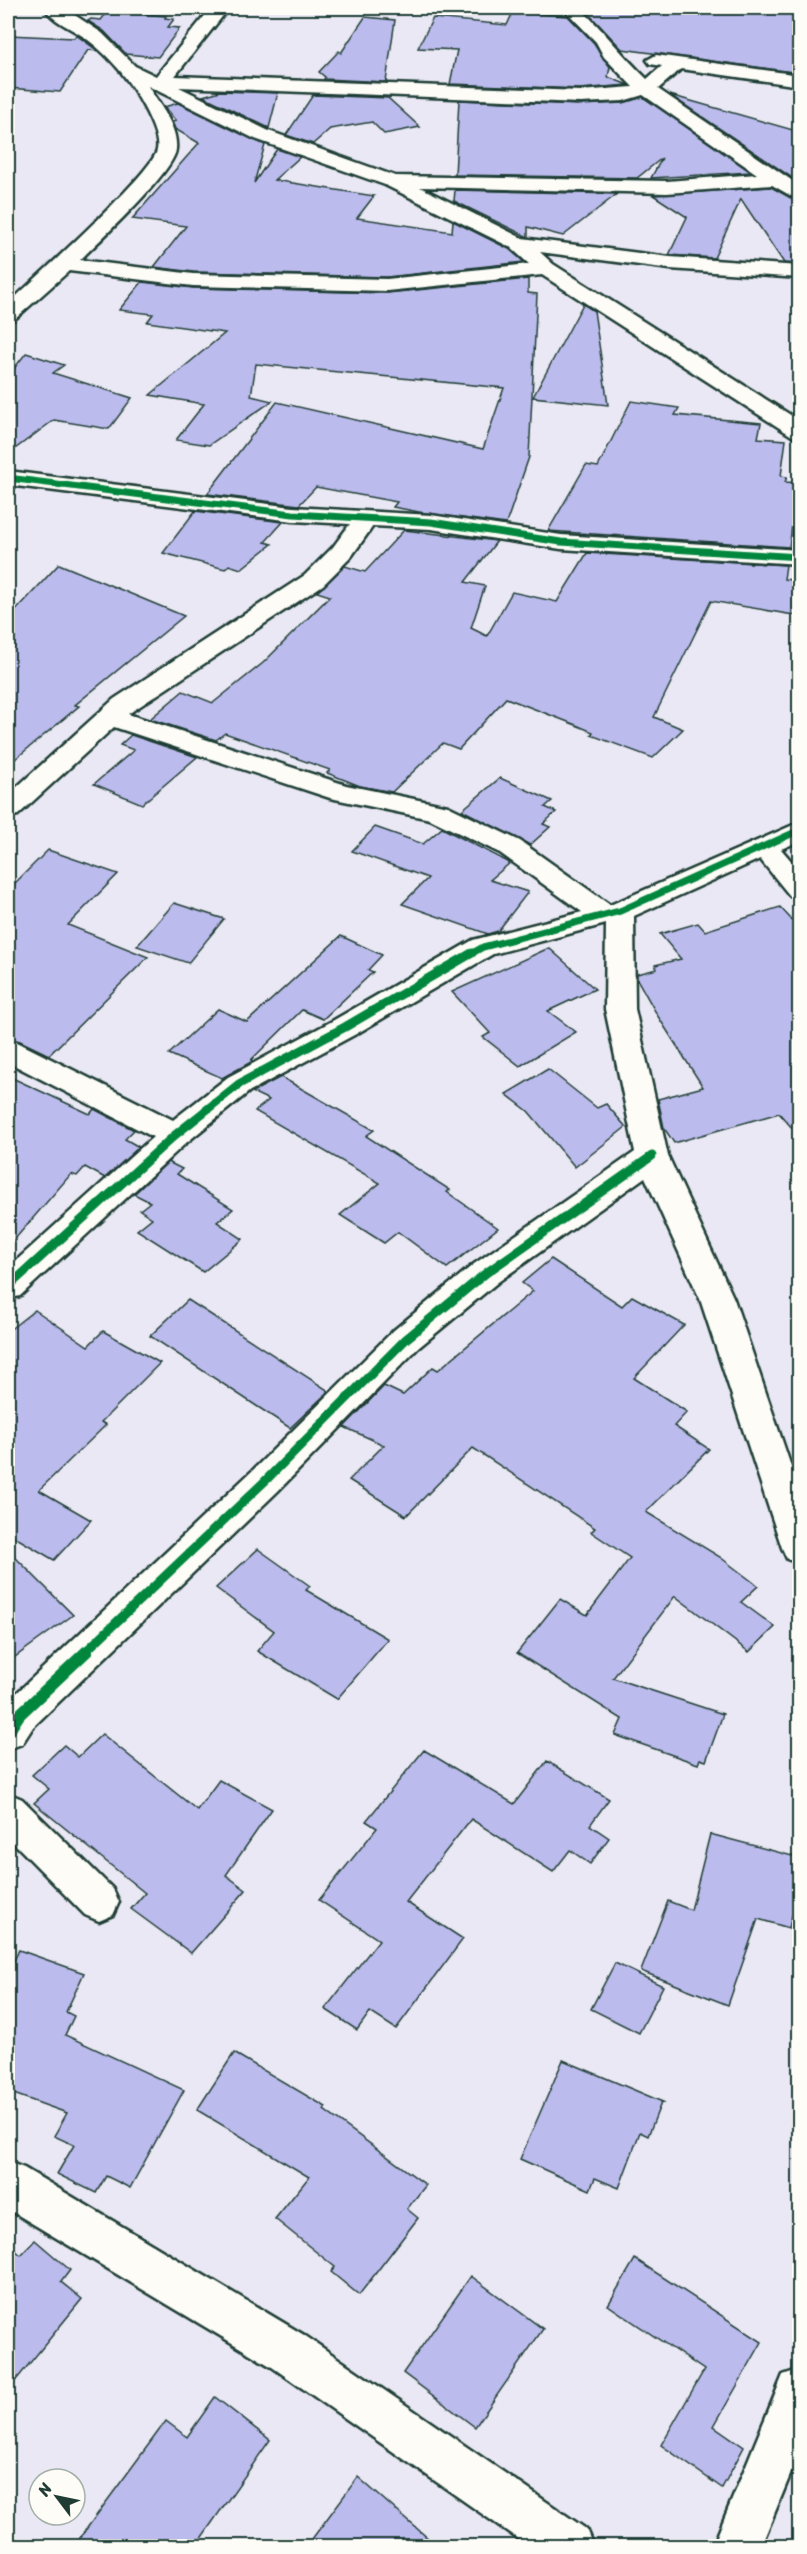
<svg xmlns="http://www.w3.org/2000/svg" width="807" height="2554" font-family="Sriracha,sans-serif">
  <rect width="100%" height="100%" fill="#eae8f4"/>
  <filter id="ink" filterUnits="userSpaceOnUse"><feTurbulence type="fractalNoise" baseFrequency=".0167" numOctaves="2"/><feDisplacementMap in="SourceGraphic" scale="12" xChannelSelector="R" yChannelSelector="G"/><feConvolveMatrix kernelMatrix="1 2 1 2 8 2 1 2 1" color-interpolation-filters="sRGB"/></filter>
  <g filter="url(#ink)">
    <!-- building -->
    <g fill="#bcbbed" stroke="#1f3d34" stroke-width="1.5">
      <path d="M583 8H800V73L622 49Z"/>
      <path d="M108 11 166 16 165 18 174 19 168 27 180 28 158 57 126 54 104 31 88 21 91 19 101 20Z"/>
      <path d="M513 12 568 16 594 43 610 67 608 77 628 85 580 89 450 84 457 50 418 48 433 18 507 25Z"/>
      <path d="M365 17 395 20 386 82 324 79 325 77 319 72 339 51 341 53Z"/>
      <path d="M8 35 74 38 76 35 98 51 88 50 60 92 8 88Z"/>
      <path d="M220 91 278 93 269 128 203 96Z"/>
      <path d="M313 95 388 98 420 127 384 134 372 122 330 129 313 144 286 135Z"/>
      <path d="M670 95 800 132V183Z"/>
      <path d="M643 97 751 172 651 178 662 158 637 178 455 175 459 100 580 105 623 103Z"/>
      <path d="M178 103 265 145 254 183 277 149 300 157 274 180 374 196 357 218 452 232 453 221 509 249 524 262 387 277 193 272 154 267 186 226 132 219 199 143 175 129 172 122 176 121 164 107Z"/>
      <path d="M771 187 800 203V264L784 263 741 199 714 258 669 255 687 217 653 195Z"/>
      <path d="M455 190 617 194 563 236 528 227V237L454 201Z"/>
      <path d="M528 279V293L537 294 529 457 506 524 419 512 393 507 397 502 316 487 299 505 207 494 277 402 483 449 504 388 256 364 251 396 272 401 209 445 176 440 204 404 150 395 225 333 147 322 153 314 119 310 142 282 193 288 387 293Z"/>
      <path d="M583 304 594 311 608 405 533 397Z"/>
      <path d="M26 353 64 365 53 373 132 398 109 429 54 420 8 454V376Z"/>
      <path d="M631 401 679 408 675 415 761 423 758 438 786 440 781 476 787 477 785 482 800 483V514L794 513 789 547 548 531 586 465 598 467Z"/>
      <path d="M195 511 283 522 265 542 272 544 241 569 229 565 225 569 163 553Z"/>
      <path d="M404 530 497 541 465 582 485 586 471 628 487 636 512 592 557 602 587 553 786 565 784 579 800 581V616L711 601 654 717 683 729 653 758 591 735 593 732 576 725 506 698 459 749 443 743 392 792 360 786 327 773 330 770 225 733 216 740 150 719 183 691 213 703 263 663 330 596 317 592 345 566 365 572Z"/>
      <path d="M59 564 184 616 75 705 79 706 8 765V619Z"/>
      <path d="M131 735 197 757 142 804 94 784 134 750 120 745Z"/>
      <path d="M500 778 552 801 545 807 556 812 543 824 550 827 530 845 462 810Z"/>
      <path d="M375 827 423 844 442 828 510 863 490 880 528 892 498 931 488 934 402 904 428 878 352 851Z"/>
      <path d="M48 850 118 874 68 925 148 957 49 1055 20 1041 8 1038V890Z"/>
      <path d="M174 903 224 919 188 963 137 946Z"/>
      <path d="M780 907 800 929V1137L779 1113 674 1143 664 1128 658 1099 703 1087 659 1018 637 979V974L657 969 655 965 681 959 660 934 698 923 705 931Z"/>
      <path d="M341 936 382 955 368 970 373 972 323 1019 302 1010 251 1060 253 1061 222 1078 169 1054 218 1009 247 1022Z"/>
      <path d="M549 948 595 989 548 1011 576 1032 520 1066 483 1037 490 1033 452 992Z"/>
      <path d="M548 1069 597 1108 606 1104 626 1127 575 1167 528 1111 506 1094Z"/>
      <path d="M8 1076 90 1114 94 1109 134 1130 125 1139 139 1147 105 1178 85 1167 77 1176 71 1174 8 1247Z"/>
      <path d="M281 1077 374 1130 366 1136 450 1190 447 1192 498 1228 447 1268 398 1232 384 1243 340 1215 380 1183 255 1111 269 1100 252 1092Z"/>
      <path d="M168 1162 182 1169 177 1174 233 1209 217 1222 243 1239 203 1272 137 1230 152 1218 140 1210 150 1202 134 1194Z"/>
      <path d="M551 1259 622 1306 632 1296 684 1325 634 1378 687 1412 674 1426 709 1449 646 1512 720 1557 758 1586 741 1602 775 1627 749 1652 675 1596 613 1678 723 1714 706 1761 700 1759 698 1764 615 1735 622 1719 517 1653 560 1599 587 1615 630 1558 591 1532 595 1528 473 1448 406 1516 349 1480 384 1445 344 1427 384 1386 403 1395 433 1367 438 1370 533 1291 522 1283Z"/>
      <path d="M188 1300 329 1391 290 1428 150 1336Z"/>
      <path d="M35 1310 88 1346 103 1331 160 1363 101 1422 106 1425 39 1490 91 1520 54 1560 8 1533V1331Z"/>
      <path d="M258 1549 310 1586 306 1590 388 1639 337 1699 257 1651 274 1631 216 1588Z"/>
      <path d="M8 1550 73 1615 8 1662Z"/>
      <path d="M102 1734 197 1810 219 1780 272 1809 226 1875 246 1890 191 1953 131 1909 145 1893 34 1803 49 1789 32 1775 64 1745 78 1757Z"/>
      <path d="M424 1750 514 1804 547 1761 609 1799 590 1825 609 1838 590 1864 570 1850 553 1872 471 1819 406 1902 463 1939 396 2029 370 2012 357 2030 325 2009 379 1940 319 1900 377 1828 366 1821Z"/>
      <path d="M710 1834 800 1858V1882L789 1928 758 1919 728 2005 641 1971 668 1901 691 1910Z"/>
      <path d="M19 1950 84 1973 66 2012 74 2016 65 2035 184 2090 130 2188 106 2176 96 2193 57 2174 74 2145 54 2136 67 2113 8 2092V1973Z"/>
      <path d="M615 1963 663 1986 639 2033 591 2009Z"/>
      <path d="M234 2053 326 2107 324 2110 426 2185 407 2209 418 2218 359 2295 331 2272 335 2267 275 2219 309 2177 197 2110Z"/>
      <path d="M563 2060 665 2103H661L648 2136 640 2132 619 2188 595 2178 590 2190 520 2159Z"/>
      <path d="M35 2240 70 2270 61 2282 82 2299 8 2390V2244L21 2255Z"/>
      <path d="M635 2259 762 2342 714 2426 744 2447 722 2488 661 2445 704 2370 608 2305Z"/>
      <path d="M471 2276 543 2329 475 2427 403 2373Z"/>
      <path d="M215 2397 270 2440 195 2547H73L166 2421 187 2437Z"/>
      <path d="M358 2477 438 2547H306Z"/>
    </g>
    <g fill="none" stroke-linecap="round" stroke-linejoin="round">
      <!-- minor casing -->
      <g stroke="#1f3d34" stroke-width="5">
        <g id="minor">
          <path d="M45 8H64L102 33 135 66 156 76 211 8H229L175 76 580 91 633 87 604 57 596 42 563 8H580C604 31 623 56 647 79L662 66 650 64 647 60 656 55 800 75V86L681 69 658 89 800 186V201L772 185 667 193 420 187 522 238 670 257 800 266V278L670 269 540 252 553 264 800 421V438L792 436 542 275 387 291 193 286 69 271 15 319 8 321V304C31 282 153 173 157 150 161 131 133 87 121 72 112 61 100 49 88 40 76 30 51 21 45 8ZM148 86 255 139 385 185 510 247 529 264 387 279 193 274 80 260C99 241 175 171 176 149 178 126 159 105 148 86ZM179 87 580 103 623 101 643 95 757 174 667 181 395 176 269 131Z"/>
          <path d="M8 471 293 507 431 515 561 535 800 550V564L561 549 431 529 373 526 351 557 323 585 128 714 346 785 448 806 520 841 610 905 800 822V841L781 849 800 871V899L790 896 760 859 634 916 635 1009 668 1156 734 1299 800 1493V1563L787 1559 782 1548 700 1299 645 1177 498 1282 418 1348 278 1491 33 1727 22 1744 8 1749V1701L252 1471 394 1330 474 1264 635 1152 605 1009 606 924 493 954 356 1034 250 1091 186 1143 20 1296 8 1299V1268L153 1137 8 1062V1040L19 1043 173 1120 228 1077 334 1020 473 940 582 912 500 853 430 819 330 798 114 727 18 815 8 817V795L114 699 305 575 333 547 350 524 293 521 8 485Z"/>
          <path d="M8 1793 22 1799 113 1889 119 1902 113 1915 99 1921 85 1915 8 1837Z"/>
          <path d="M8 2162 24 2168 304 2335 586 2529 593 2546H528L272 2367 8 2209Z"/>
          <path d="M800 2369V2451L761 2546H713L783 2375Z"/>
        </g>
      </g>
      <!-- minor -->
      <use href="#minor" fill="#fdfcf7" fill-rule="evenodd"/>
      <!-- cycleway-far2 casing -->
      <g stroke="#fdfcf7" stroke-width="10">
        <g id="cycleway-far2">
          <path d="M8 478 293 514 431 522 561 542 800 557"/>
          <path d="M469 955 483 947 620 911 800 830"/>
        </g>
      </g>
      <!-- cycleway-far1 casing -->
      <g stroke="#fdfcf7" stroke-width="13">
        <g id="cycleway-far1">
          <path d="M8 1287 175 1135 239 1084 345 1027 472 953"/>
          <path d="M85 1652 265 1481 406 1339 486 1273 652 1156"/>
        </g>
      </g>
      <!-- cycleway casing -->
      <g stroke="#fdfcf7" stroke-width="16">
        <path id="cycleway" d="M8 1732 19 1715 87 1651"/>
      </g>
      <!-- cycleway-far2 -->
      <use href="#cycleway-far2" stroke="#00873e" stroke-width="7"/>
      <!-- cycleway-far1 -->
      <use href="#cycleway-far1" stroke="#00873e" stroke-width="9"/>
      <!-- cycleway -->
      <use href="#cycleway" stroke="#00873e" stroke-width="12"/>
    </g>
  </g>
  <!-- margin -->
  <rect width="807" height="2554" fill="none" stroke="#fdfcf7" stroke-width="30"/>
  <rect x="15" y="15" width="777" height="2524" fill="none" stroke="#1f3d34" stroke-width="2" filter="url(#ink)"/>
  <!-- north arrow -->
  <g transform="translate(57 2497) rotate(302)"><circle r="28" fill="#fdfcf7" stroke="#a4b0a9" stroke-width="1.5"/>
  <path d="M0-4.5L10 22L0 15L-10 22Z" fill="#1f3d34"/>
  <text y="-9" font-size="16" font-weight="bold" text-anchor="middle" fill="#1f3d34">N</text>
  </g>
</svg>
